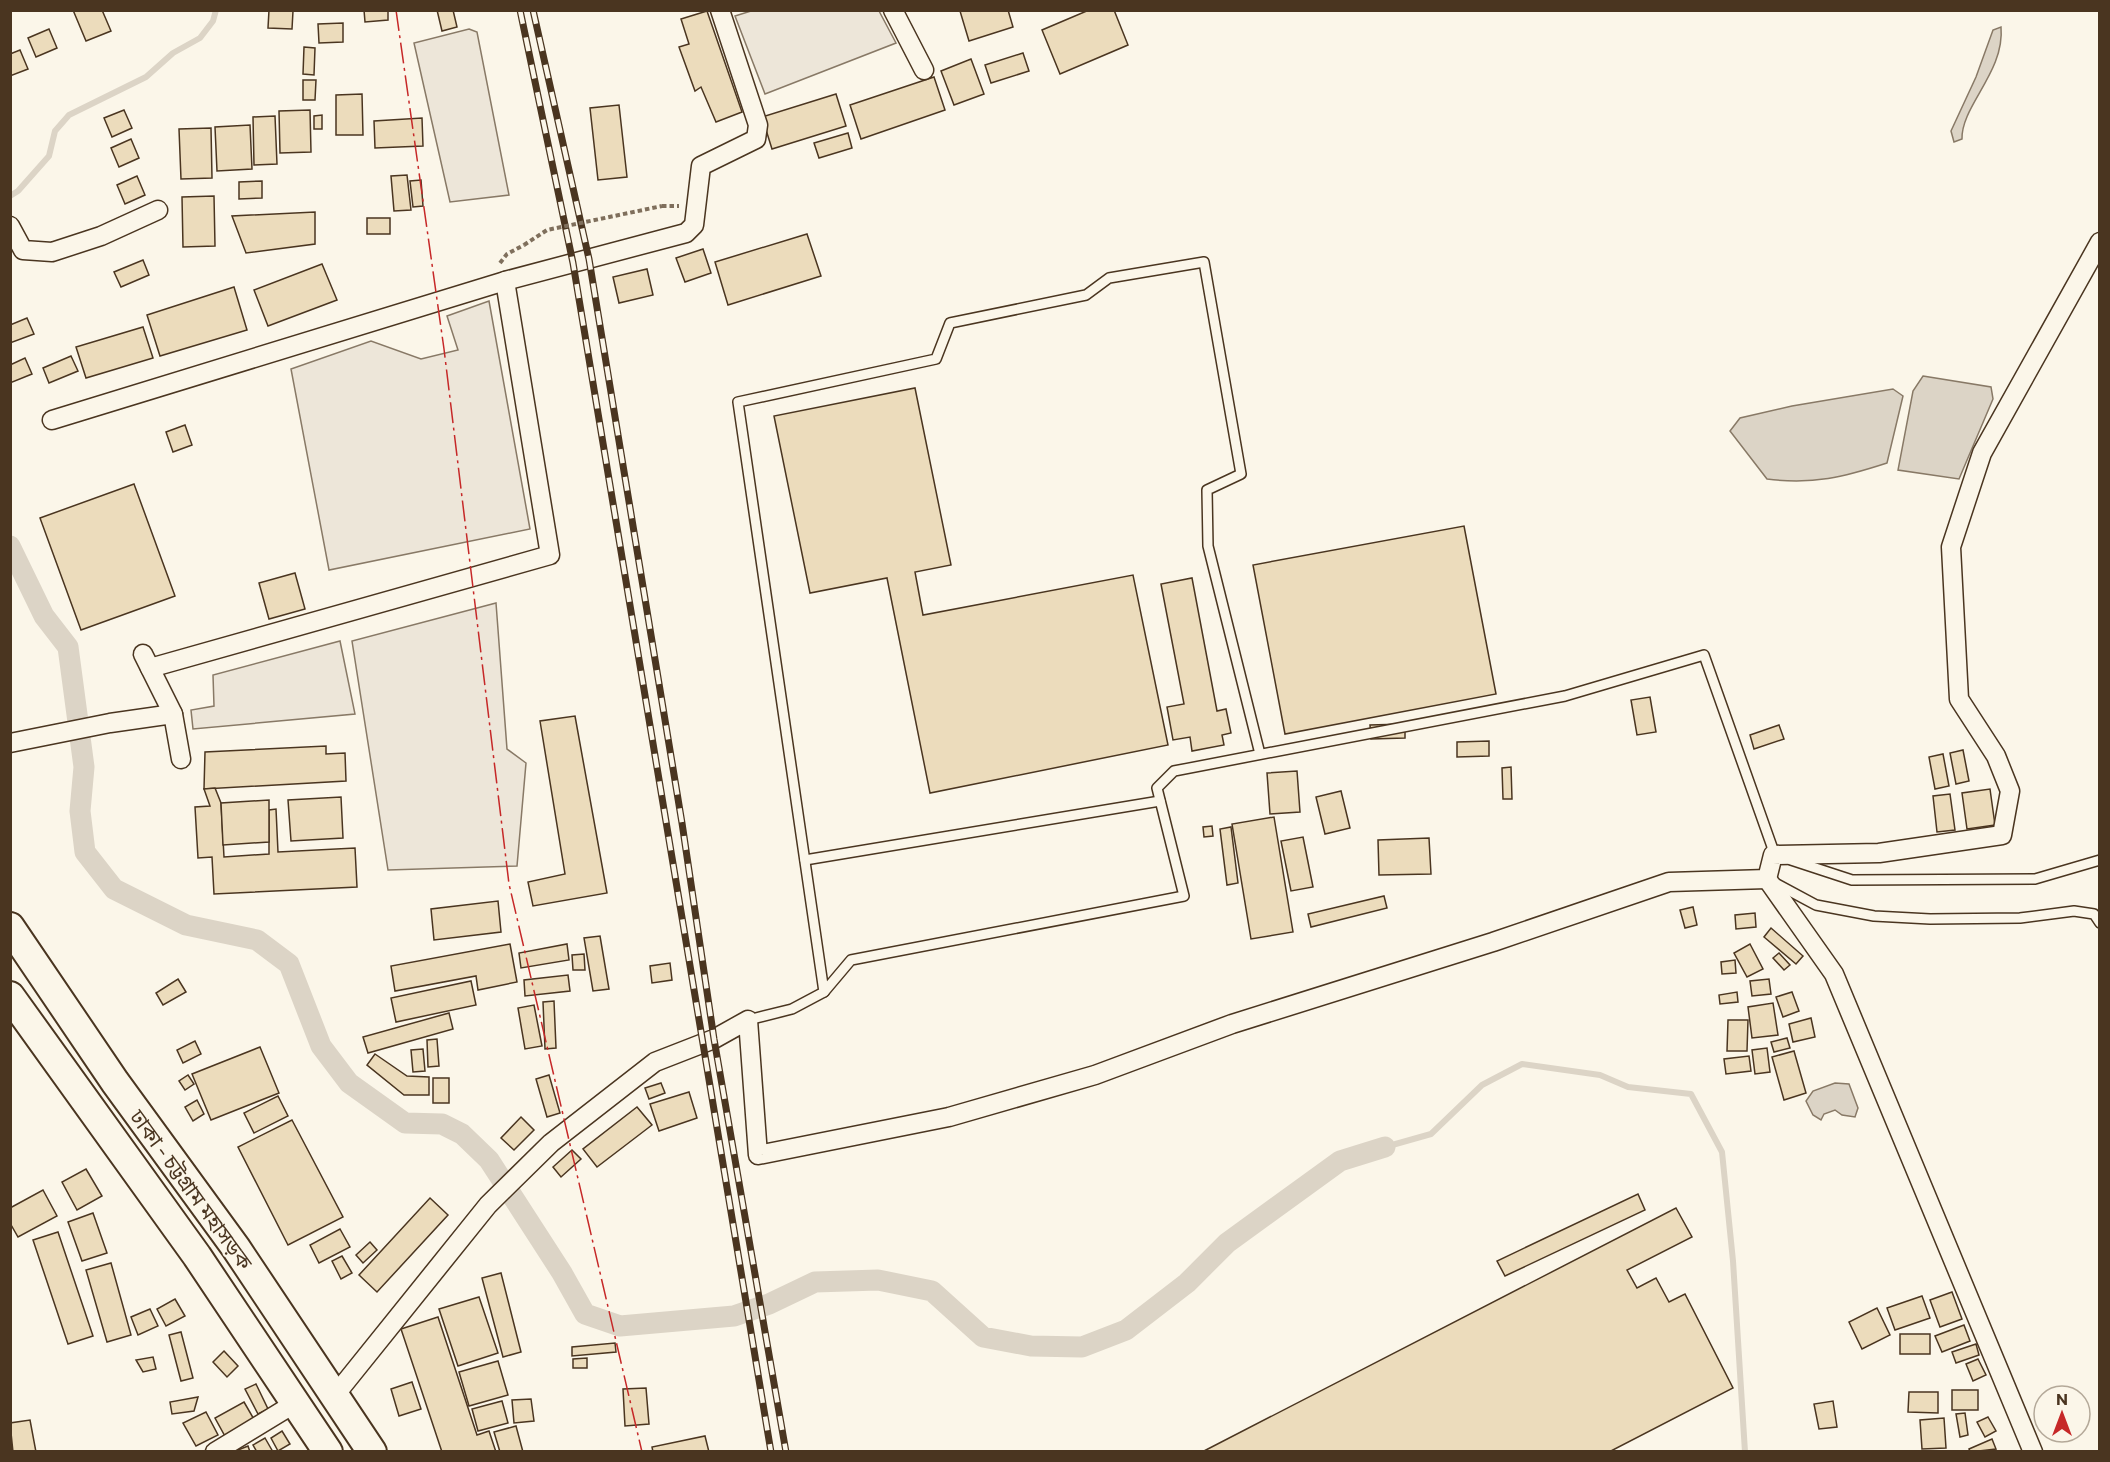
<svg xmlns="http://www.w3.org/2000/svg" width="2110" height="1462" font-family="Commissioner,'Noto Sans Bengali',sans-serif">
  <rect width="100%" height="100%" fill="#fbf6e9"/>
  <!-- green -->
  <g fill="#ede6d9" stroke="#887966" stroke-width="1.5">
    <path d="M751 11H879L896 43 765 94 735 16Z"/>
    <path d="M469 29 477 32 509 195 450 202 414 43Z"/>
    <path d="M489 301 530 529 329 570 291 369 371 341 421 359 458 350 447 316Z"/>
    <path d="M496 603 507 749 526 763 517 866 388 870 352 641Z"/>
    <path d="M340 641 355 714 193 729 191 710 214 706 213 675Z"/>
  </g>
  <!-- water -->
  <g fill="#dcd4c6" stroke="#887966" stroke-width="1.5">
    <path d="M2001 27C2005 72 1961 106 1962 139L1954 142 1951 131 1976 77 1993 30Z"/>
    <path d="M1923 376 1991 387 1993 399 1959 479 1898 470 1913 391Z"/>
    <path d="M1893 389 1903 396 1887 463C1844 477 1813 485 1767 479L1730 431 1740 418 1792 406Z"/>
    <path d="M1835 1083 1849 1084 1858 1108 1855 1117 1842 1115 1835 1110 1824 1114 1821 1120 1813 1115 1806 1101 1813 1091Z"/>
  </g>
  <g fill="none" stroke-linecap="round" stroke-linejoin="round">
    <!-- stream -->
    <g stroke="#dcd4c6" stroke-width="6">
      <path d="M10 196 18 191 49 156 55 131 69 115 146 77 173 53 200 38 213 21 216 10"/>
      <path d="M1385 1147 1431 1134 1482 1085 1522 1064 1600 1075 1628 1087 1691 1094 1722 1152 1733 1261 1745 1452"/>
    </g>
    <!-- canal -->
    <path stroke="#dcd4c6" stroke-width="21" d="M10 546 44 616 68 647 84 767 80 811 85 852 114 889 186 925 257 940 289 964 321 1046 349 1083 405 1123 442 1124 462 1134 489 1160 562 1273 585 1314 620 1326 734 1316 769 1304 815 1282 878 1280 932 1291 983 1337 1031 1346 1082 1347 1126 1330 1187 1283 1227 1243 1340 1161 1385 1147"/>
  </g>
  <!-- building -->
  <g fill="#ecdcbc" stroke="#4a3520" stroke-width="1.5">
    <path d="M73 10H102L111 31 86 41Z"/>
    <path d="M269 10 293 11 292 29 268 28Z"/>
    <path d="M364 10H388V20L365 22Z"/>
    <path d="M437 10H453L457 27 442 31Z"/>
    <path d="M1008 10 1013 27 969 41 960 11Z"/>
    <path d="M1089 10H1114L1128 45 1060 74 1042 30Z"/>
    <path d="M707 11 742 112 716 122 701 87 695 91 679 47 689 44 681 19Z"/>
    <path d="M343 23V42L319 43 318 24Z"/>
    <path d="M49 29 57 48 36 57 28 38Z"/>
    <path d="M304 47 315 48 314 75 303 74Z"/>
    <path d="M20 50 28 69 10 76V54Z"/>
    <path d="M1023 53 1029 71 991 83 985 65Z"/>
    <path d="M971 59 984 94 954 105 941 71Z"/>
    <path d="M934 77 945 110 861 139 850 105Z"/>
    <path d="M303 80H316L315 100H303Z"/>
    <path d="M362 94 363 135H336V95Z"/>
    <path d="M836 94 846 126 772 149 762 117Z"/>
    <path d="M619 105 627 177 598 180 590 108Z"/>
    <path d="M124 110 132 128 112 137 104 118Z"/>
    <path d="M310 110 311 152 280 153 279 111Z"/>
    <path d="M322 115V129H314V116Z"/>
    <path d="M275 116 277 164 254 165 253 117Z"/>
    <path d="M422 118 423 146 375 148 374 121Z"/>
    <path d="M250 125 252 169 217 171 215 127Z"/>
    <path d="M211 128 212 178 181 179 179 129Z"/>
    <path d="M848 133 852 148 819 158 814 143Z"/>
    <path d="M131 139 139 158 119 167 111 148Z"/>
    <path d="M407 175 411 210 394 211 391 176Z"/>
    <path d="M137 176 145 195 125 204 117 185Z"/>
    <path d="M421 180 423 206 413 207 410 181Z"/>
    <path d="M262 181V198L239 199V182Z"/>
    <path d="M214 196 215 246 183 247 182 197Z"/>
    <path d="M315 212V244L246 253 232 216Z"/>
    <rect x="367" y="218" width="23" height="16"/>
    <path d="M807 234 821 276 728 305 715 262Z"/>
    <path d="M703 249 711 273 685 282 676 258Z"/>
    <path d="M143 260 149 275 121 287 114 272Z"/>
    <path d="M322 264 337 300 268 326 254 290Z"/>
    <path d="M647 269 653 295 619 303 613 277Z"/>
    <path d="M234 287 247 330 160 356 147 315Z"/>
    <path d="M27 318 34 334 10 343V325Z"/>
    <path d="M143 327 153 358 86 378 76 347Z"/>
    <path d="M71 356 78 371 49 383 43 368Z"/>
    <path d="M25 358 32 374 10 383V365Z"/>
    <path d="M915 388 951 565 915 572 923 615 1133 575 1168 745 930 793 887 578 810 593 774 416Z"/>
    <path d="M185 425 192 445 173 452 166 432Z"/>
    <path d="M134 484 175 596 81 630 40 518Z"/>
    <path d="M1464 526 1496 694 1285 734 1253 565Z"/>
    <path d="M295 573 305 609 269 619 259 583Z"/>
    <path d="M1192 578 1217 711 1226 709 1231 733 1222 735 1224 745 1192 751 1190 737 1173 740 1167 707 1184 704 1161 584Z"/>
    <path d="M1650 697 1656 732 1637 735 1631 700Z"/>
    <path d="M575 716 607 893 533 906 528 882 565 874 540 721Z"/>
    <path d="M1405 724V738L1371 739 1370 725Z"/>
    <path d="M1779 725 1784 739 1754 749 1750 735Z"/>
    <path d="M1489 741V756L1457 757V742Z"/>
    <path d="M326 746V754L345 753 346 781 204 789 205 752Z"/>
    <path d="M1963 750 1969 781 1956 784 1950 753Z"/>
    <path d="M1943 754 1949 786 1935 789 1929 757Z"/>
    <path d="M1511 767 1512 799H1503L1502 768Z"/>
    <path d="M1297 771 1300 812 1270 814 1267 773Z"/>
    <path d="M215 788 221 803 224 857 269 854V810L276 809 278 852 355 848 357 887 214 894 212 857 198 858 195 807 210 806 204 789Z"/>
    <path d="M1990 789 1995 825 1967 829 1962 793Z"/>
    <path d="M1341 791 1350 828 1325 834 1316 797Z"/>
    <path d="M1950 794 1955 830 1937 832 1933 796Z"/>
    <path d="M341 797 343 838 291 841 288 800Z"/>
    <path d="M269 800V842L223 845 221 803Z"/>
    <path d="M1274 817 1293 932 1251 939 1232 824Z"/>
    <path d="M1212 826 1213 836 1204 837 1203 827Z"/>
    <path d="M1231 827 1238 883 1227 885 1220 829Z"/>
    <path d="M1303 837 1313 887 1291 891 1281 841Z"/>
    <path d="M1429 838 1431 874 1379 875 1378 840Z"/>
    <path d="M1384 896 1387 908 1311 927 1308 914Z"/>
    <path d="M498 901 501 932 434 940 431 909Z"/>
    <path d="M1693 907 1697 925 1685 928 1680 910Z"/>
    <path d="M1755 913 1756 927 1736 929 1735 915Z"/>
    <path d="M1771 928 1803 956 1796 964 1764 937Z"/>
    <path d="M600 936 609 989 593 991 584 938Z"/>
    <path d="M510 944 517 982 478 990 476 976 395 991 391 966Z"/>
    <path d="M567 944 569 960 521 968 519 953Z"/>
    <path d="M1750 944 1763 969 1747 977 1734 953Z"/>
    <path d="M1779 953 1790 965 1784 970 1773 958Z"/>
    <path d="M584 954 585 970H573L572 955Z"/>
    <path d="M1735 960 1736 973 1722 974 1721 962Z"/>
    <path d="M670 963 672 980 652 983 650 966Z"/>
    <path d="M568 975 570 991 525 996 524 980Z"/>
    <path d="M178 979 186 992 163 1005 156 993Z"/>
    <path d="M1769 979 1771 994 1752 996 1750 981Z"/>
    <path d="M471 981 476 1005 396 1022 391 998Z"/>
    <path d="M1737 992 1738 1002 1720 1004 1719 995Z"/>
    <path d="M1792 992 1799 1011 1783 1017 1776 997Z"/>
    <path d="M554 1001 556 1048 545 1049 543 1002Z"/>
    <path d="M1773 1003 1778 1035 1752 1038 1748 1007Z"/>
    <path d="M534 1005 542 1046 525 1049 518 1008Z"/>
    <path d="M449 1013 453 1029 368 1053 363 1037Z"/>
    <path d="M1811 1018 1815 1037 1793 1042 1789 1024Z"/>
    <path d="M1728 1020H1748L1747 1051H1727Z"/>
    <path d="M1787 1038 1790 1048 1774 1052 1771 1042Z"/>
    <path d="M437 1039 439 1066 428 1067 427 1040Z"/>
    <path d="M195 1041 201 1054 183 1063 177 1050Z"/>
    <path d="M260 1047 279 1093 211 1120 192 1074Z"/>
    <path d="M1767 1048 1770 1072 1755 1074 1752 1050Z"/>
    <path d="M423 1049 425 1071 413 1072 411 1050Z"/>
    <path d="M1794 1051 1806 1093 1784 1100 1772 1057Z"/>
    <path d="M375 1054 407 1076 429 1077V1095H404L367 1065Z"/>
    <path d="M1749 1056 1751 1071 1726 1074 1724 1059Z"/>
    <path d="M188 1075 194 1084 185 1090 179 1081Z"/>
    <path d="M549 1075 560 1113 547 1117 536 1079Z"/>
    <rect x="433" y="1078" width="16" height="25"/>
    <path d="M661 1083 665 1093 649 1099 645 1088Z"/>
    <path d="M689 1092 697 1118 659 1131 650 1104Z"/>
    <path d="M278 1096 288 1116 254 1133 244 1113Z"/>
    <path d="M197 1100 204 1114 193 1121 185 1107Z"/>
    <path d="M637 1107 652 1125 597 1167 583 1149Z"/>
    <path d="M521 1117 534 1130 514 1150 501 1138Z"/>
    <path d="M292 1120 343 1217 288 1245 238 1147Z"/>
    <path d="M572 1150 581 1159 561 1177 553 1167Z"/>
    <path d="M86 1169 102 1196 77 1210 62 1182Z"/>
    <path d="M43 1190 57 1216 18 1237 10 1223V1208Z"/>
    <path d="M1638 1194 1645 1210 1505 1276 1497 1261Z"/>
    <path d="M430 1198 448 1215 377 1292 359 1275Z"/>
    <path d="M1676 1208 1692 1237 1627 1270 1637 1288 1656 1278 1669 1302 1685 1294 1733 1388 1609 1452H1202Z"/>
    <path d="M93 1213 107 1253 82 1261 68 1222Z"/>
    <path d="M340 1229 350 1247 319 1263 310 1245Z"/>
    <path d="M58 1232 93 1336 68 1344 33 1240Z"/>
    <path d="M370 1242 377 1250 363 1263 356 1255Z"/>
    <path d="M342 1256 352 1273 341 1279 332 1261Z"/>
    <path d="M111 1263 131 1335 107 1342 86 1270Z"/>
    <path d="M501 1273 521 1352 503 1357 482 1278Z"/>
    <path d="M1952 1292 1962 1319 1940 1327 1930 1300Z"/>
    <path d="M1922 1296 1930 1318 1895 1330 1887 1308Z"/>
    <path d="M479 1297 498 1353 458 1366 439 1309Z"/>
    <path d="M175 1299 185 1316 166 1326 157 1309Z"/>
    <path d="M1877 1308 1890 1335 1862 1349 1849 1322Z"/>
    <path d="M150 1309 158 1326 138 1335 131 1317Z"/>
    <path d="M438 1317 477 1435 489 1431 496 1452H442L401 1329Z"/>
    <path d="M1964 1325 1970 1341 1942 1352 1935 1336Z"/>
    <path d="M181 1332 193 1378 181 1381 169 1335Z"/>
    <rect x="1900" y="1334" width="30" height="20"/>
    <path d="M615 1343 616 1352 572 1356V1347Z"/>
    <path d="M1976 1344 1979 1355 1956 1363 1952 1352Z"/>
    <path d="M224 1351 238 1366 227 1377 213 1362Z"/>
    <path d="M153 1357 156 1369 143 1372 136 1360Z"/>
    <path d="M587 1358V1368H573V1359Z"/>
    <path d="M1978 1359 1986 1375 1973 1381 1966 1364Z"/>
    <path d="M498 1361 508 1395 469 1406 459 1372Z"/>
    <path d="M412 1382 421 1409 399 1416 391 1389Z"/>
    <path d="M256 1384 268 1409 258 1414 245 1389Z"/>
    <path d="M646 1388 649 1424 625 1426 623 1389Z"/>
    <rect x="1952" y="1390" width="26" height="20"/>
    <path d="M1909 1392H1938V1413L1908 1412Z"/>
    <path d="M198 1397 194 1411 172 1414 170 1402Z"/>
    <path d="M531 1399 534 1421 514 1423 512 1400Z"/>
    <path d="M502 1401 508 1423 478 1431 472 1409Z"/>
    <path d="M1833 1401 1837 1427 1819 1429 1814 1404Z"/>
    <path d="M244 1402 255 1421 226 1438 215 1418Z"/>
    <path d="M206 1412 218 1435 196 1446 183 1423Z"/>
    <path d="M1965 1413 1968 1435 1960 1437 1956 1414Z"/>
    <path d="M1988 1417 1996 1431 1985 1437 1977 1422Z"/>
    <path d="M1944 1418 1946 1448 1922 1449 1920 1420Z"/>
    <path d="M30 1420 36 1452H13L10 1423Z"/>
    <path d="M516 1426 523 1452H500L494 1432Z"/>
    <path d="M282 1431 290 1444 278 1451 271 1438Z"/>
    <path d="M705 1436 709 1452H653L652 1447Z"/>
    <path d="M265 1438 273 1452H257L253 1445Z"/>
    <path d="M1992 1439 1996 1449 1970 1452 1969 1449Z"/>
    <path d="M248 1446 250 1452H233Z"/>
  </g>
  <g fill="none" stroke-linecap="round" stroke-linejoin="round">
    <!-- service casing -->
    <g stroke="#4a3520" stroke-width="12">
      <g id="service">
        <path d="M805 860 1160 801"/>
        <path d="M1791 860 1852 880 2035 879 2100 860"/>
        <path d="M1775 883 1816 905 1874 916 1930 919 2020 918 2074 911 2094 914 2100 923"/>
        <path d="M824 992 851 960 1184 896 1157 788 1174 771 1565 696 1704 655 1775 855"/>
        <path d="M748 1020 792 1009 824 992 738 402 936 359 950 323 1086 295 1109 278 1204 262 1241 474 1207 490 1208 546 1260 754"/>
      </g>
    </g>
    <!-- minor casing -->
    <g stroke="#4a3520" stroke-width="21">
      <g id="minor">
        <path d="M893 10 924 70"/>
        <path d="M10 226 23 250 52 252 101 236 158 210"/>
        <path d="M52 420 505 281 686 233 694 225 701 166 756 139 758 125 720 10"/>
        <path d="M143 654 173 714"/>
        <path d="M150 668 550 555 505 281"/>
        <path d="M10 743 110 723 173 714 181 759"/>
        <path d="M1767 879 1834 974 2033 1452"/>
        <path d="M336 1394 488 1205 551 1143 655 1062 714 1039 748 1020 758 1155 949 1117 1095 1075 1232 1024 1493 942 1669 882 1767 879 1773 855 1879 853 2002 835 2010 791 1996 756 1959 699 1951 547 1982 453 2100 242"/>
        <path d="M215 1452 297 1402"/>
      </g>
    </g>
    <!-- trunk casing -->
    <g stroke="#4a3520" stroke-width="32">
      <g id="trunk">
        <path d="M10 927 115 1082 236 1248 372 1452"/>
        <path d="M10 996 197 1256 328 1452"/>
      </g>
    </g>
    <!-- path -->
    <g stroke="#7f6f5c" stroke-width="4" stroke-dasharray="4.5 3" stroke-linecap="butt">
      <path d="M662 206H679"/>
      <path d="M500 263 507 254 524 245"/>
    </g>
    <!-- service -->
    <use href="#service" stroke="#fbf6e9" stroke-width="9"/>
    <!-- minor -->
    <use href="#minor" stroke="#fbf6e9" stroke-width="18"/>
    <!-- trunk -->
    <use href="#trunk" stroke="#fbf6e9" stroke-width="28"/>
    <!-- rail casing -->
    <g stroke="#4a3520" stroke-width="7">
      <g id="rail">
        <path d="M520 10 573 263 771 1452"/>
        <path d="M533 10 589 259 682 823 714 1039 786 1452"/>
      </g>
    </g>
    <!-- rail -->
    <use href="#rail" stroke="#fbf6e9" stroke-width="4.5" stroke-dasharray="14" stroke-linecap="butt"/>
    <!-- path-bridge -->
    <path stroke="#7f6f5c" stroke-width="4" stroke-dasharray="4.5 3" stroke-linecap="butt" d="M524 245 547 230 662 206"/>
    <!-- power -->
    <path stroke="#c62828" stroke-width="1.5" stroke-dasharray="21 4.5 3 4.5" stroke-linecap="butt" d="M396 10 444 349 509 884 642 1452"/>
  </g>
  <g text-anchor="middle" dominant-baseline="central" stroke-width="4.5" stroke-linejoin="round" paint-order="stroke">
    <!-- street labels -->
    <g font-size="21" fill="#4a3520" stroke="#fbf6e9">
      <text transform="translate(192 1189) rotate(54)">ঢাকা - চট্টগ্রাম মহাসড়ক</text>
    </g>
  </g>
  <!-- border -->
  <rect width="2110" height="1462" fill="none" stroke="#4a3520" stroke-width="24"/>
  <!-- north arrow -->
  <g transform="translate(2062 1414)"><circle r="28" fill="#fbf6e9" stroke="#b4a999" stroke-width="1.5"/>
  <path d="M0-4.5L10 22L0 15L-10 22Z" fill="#c62828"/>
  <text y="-9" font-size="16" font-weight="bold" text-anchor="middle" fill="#4a3520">N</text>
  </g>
</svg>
